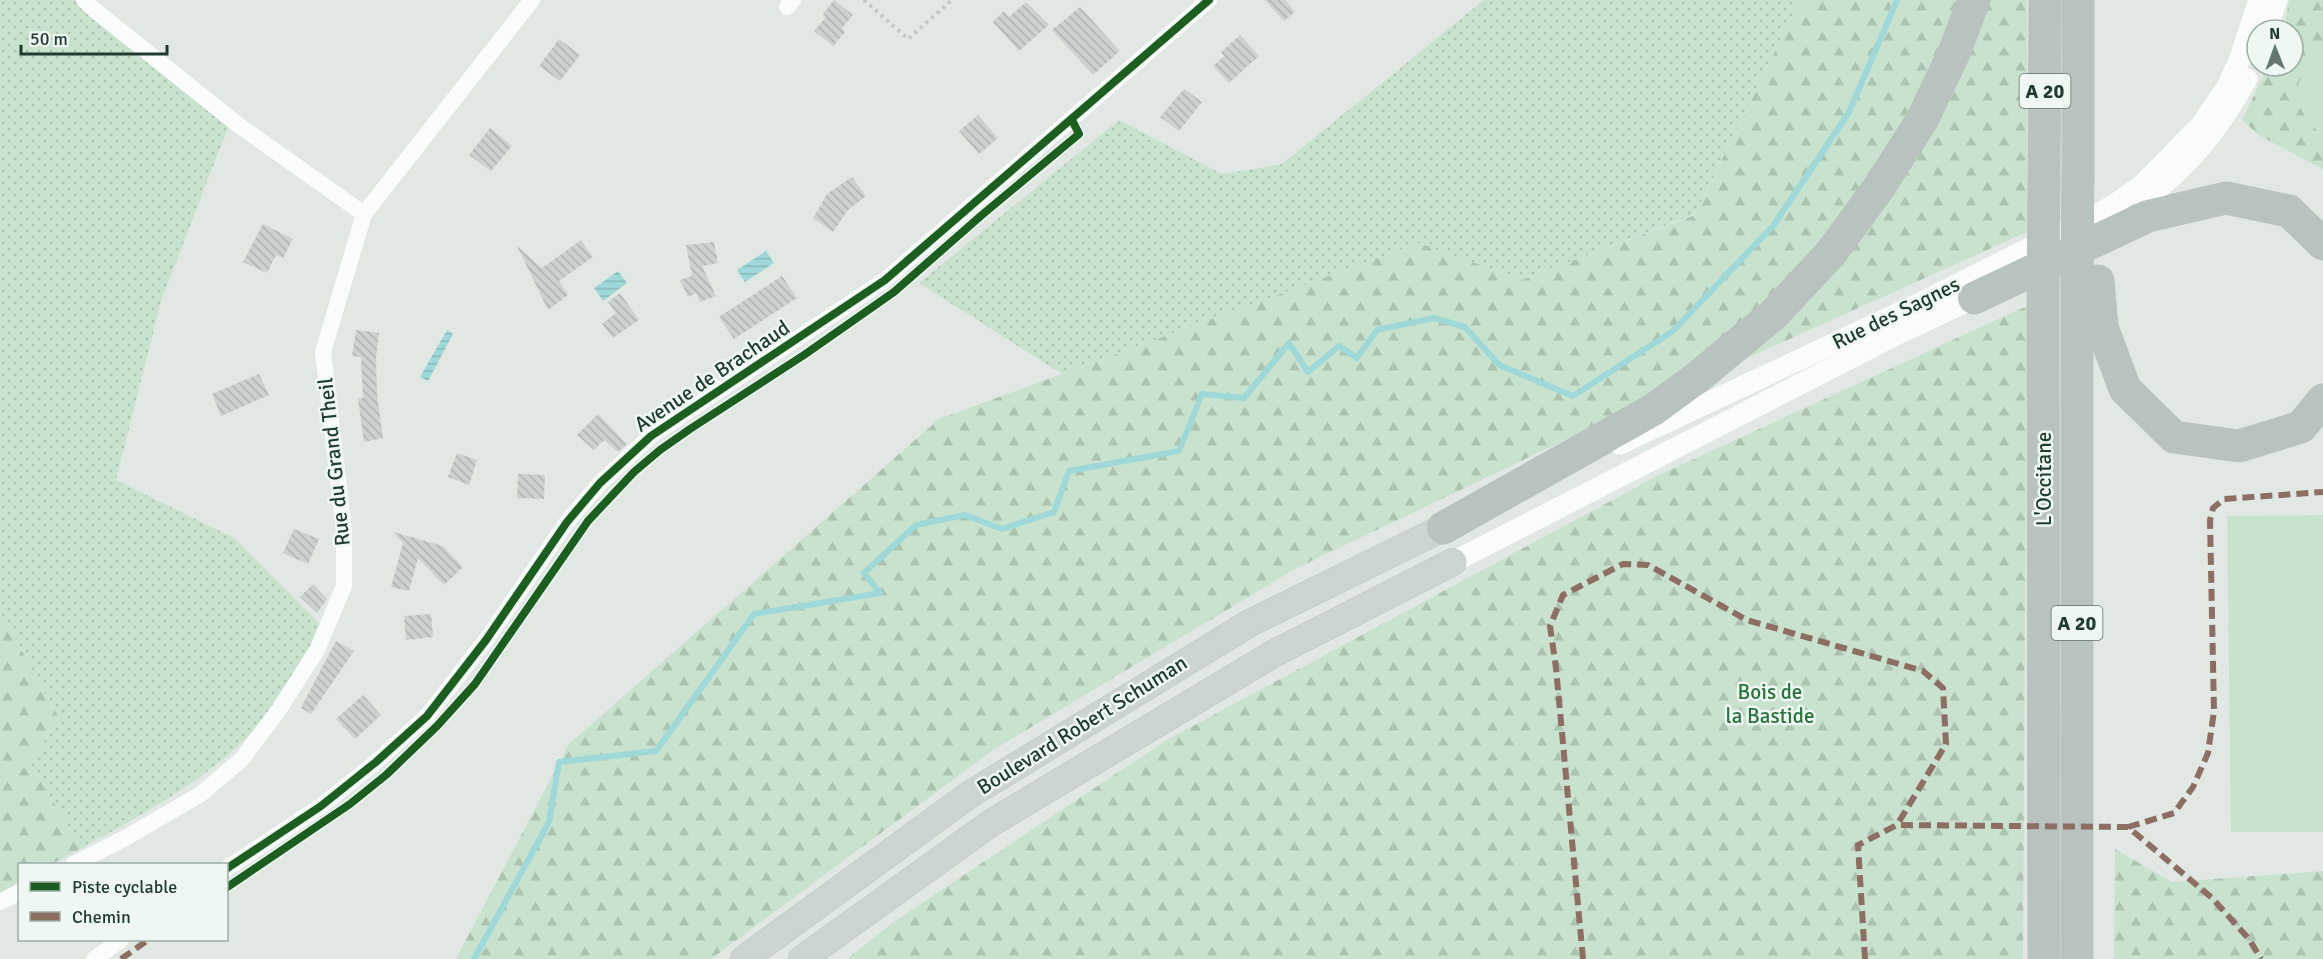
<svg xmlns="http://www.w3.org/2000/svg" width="2323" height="959" font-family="Signika,sans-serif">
  <defs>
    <pattern id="grass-dots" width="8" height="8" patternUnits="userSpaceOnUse" patternTransform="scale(1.5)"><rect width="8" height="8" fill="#c9e2cd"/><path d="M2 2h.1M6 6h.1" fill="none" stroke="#acc3b0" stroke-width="1.8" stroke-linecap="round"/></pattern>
    <pattern id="forest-firs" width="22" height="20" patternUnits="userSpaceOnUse" patternTransform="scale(1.5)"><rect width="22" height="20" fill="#c9e2cd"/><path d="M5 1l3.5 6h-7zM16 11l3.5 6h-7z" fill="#acc3b0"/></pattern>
    <pattern id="water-rules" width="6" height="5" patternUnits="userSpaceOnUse" patternTransform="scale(1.5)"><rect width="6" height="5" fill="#9ed8d8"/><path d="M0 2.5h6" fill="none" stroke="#88baba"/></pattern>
    <pattern id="building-back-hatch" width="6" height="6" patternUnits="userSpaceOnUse" patternTransform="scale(1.5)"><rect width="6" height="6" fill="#cbd1ce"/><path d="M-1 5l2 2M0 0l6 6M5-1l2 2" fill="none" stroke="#aeb4b1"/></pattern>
  </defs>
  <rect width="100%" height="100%" fill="#e1e8e4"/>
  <!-- grass -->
  <g fill="url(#grass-dots)">
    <path d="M0 0H77L229 125 161 301 116 480 234 538 322 626C303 660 285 697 258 726 209 779 145 813 82 848L30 764 59 718 0 611Z"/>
    <path d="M1484 0H1800L1695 214 1522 280 1419 243 1062 374 919 283 1119 120 1222 174 1282 164Z"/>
  </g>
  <!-- forest -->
  <g fill="url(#forest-firs)">
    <path d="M1800 0H2027V232L1563 441 1297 568 993 750 711 959H456L569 744 939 419 1419 243 1522 280 1695 215Z"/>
    <path d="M2289 0H2323V169L2260 136 2242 120 2268 66H2293V30H2284Z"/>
    <path d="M2027 306 2023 959H847L892 923 1165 741 1659 475Z"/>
    <path d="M0 611 59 718 30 764 82 848 52 864H20L19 882 0 893Z"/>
    <path d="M2115 849 2172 882 2323 871V959H2114Z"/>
  </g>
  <!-- park -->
  <g fill="#c9e2cd">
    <path d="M2323 47V137C2286 99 2291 86 2323 47Z"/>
    <path d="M2323 515V832H2231L2227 516Z"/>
  </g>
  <!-- water -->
  <g fill="url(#water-rules)">
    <path d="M766 251 774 263 745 282 737 270Z"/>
    <path d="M618 271 627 283 603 301 594 288Z"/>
    <path d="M447 330 453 334 428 381 420 377Z"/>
  </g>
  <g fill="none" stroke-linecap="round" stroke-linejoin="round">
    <!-- stream -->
    <path stroke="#9ed8d8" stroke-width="6" d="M474 959 549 822 559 762 656 751 754 614 880 593 864 573 916 525 965 515 1002 529 1054 512 1069 471 1179 451 1202 394 1244 398 1289 343 1308 372 1339 346 1357 358 1377 330 1434 318 1465 327 1499 365 1573 396 1673 331 1773 226 1849 112 1897 0"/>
  </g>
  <!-- building -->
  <g fill="url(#building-back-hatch)">
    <path d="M834 0 853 15 842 28 845 32 833 46 814 31 826 17 823 14Z"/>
    <path d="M1265 0H1285L1295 12 1284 21Z"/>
    <path d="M1026 2 1049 25 1019 51 993 22 1004 11 1009 17Z"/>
    <path d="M1080 7 1120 51 1093 75 1052 30Z"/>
    <path d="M1240 35 1259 56 1229 83 1213 66 1224 56 1221 52Z"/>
    <path d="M559 39 580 55 560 81 539 66Z"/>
    <path d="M1184 89 1202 102 1179 131 1160 117Z"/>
    <path d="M978 115 998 138 979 154 959 131Z"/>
    <path d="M490 128 512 146 491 171 469 155Z"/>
    <path d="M852 177 866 196 848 210 833 232 813 218 827 194Z"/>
    <path d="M263 224 293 239 283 258 276 255 267 273 243 262Z"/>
    <path d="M581 240 593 257 559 281 568 295 548 310 517 246 542 268Z"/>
    <path d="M714 242 718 263 702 266 716 296 700 302 696 293 688 297 680 280 692 276 686 245Z"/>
    <path d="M782 276 797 298 734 339 719 317Z"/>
    <path d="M620 293 639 320 613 338 602 324 616 313 608 302Z"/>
    <path d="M356 330 379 333 376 358 377 394 383 438 364 442 358 399 363 398 361 357 352 356Z"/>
    <path d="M259 374 269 395 221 416 212 394Z"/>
    <path d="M598 414 627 444 618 452 604 440 594 450 577 435Z"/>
    <path d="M457 453 477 460 469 485 448 477Z"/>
    <path d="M518 474 545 475 544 499 517 498Z"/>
    <path d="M294 529 319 539 308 564 283 553Z"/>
    <path d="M393 532 443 546 463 567 444 585 418 558 409 591 391 587 403 543Z"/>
    <path d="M313 584 327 599 317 613 300 597Z"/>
    <path d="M431 614 433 637 406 640 404 616Z"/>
    <path d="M336 641 354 651 311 714 301 708Z"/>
    <path d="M363 695 381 715 355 739 336 719Z"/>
  </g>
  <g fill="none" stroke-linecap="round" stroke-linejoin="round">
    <!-- primary casing -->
    <g stroke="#bbc5c0" stroke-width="28">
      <g id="primary">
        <path d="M744 959 969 795 1250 623 1443 528"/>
        <path d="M802 959 991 823 1273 654 1453 562"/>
      </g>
    </g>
    <!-- motorway casing -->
    <g stroke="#bbc5c0" stroke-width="33">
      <g id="motorway">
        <path d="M2078 166V0"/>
        <path d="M2044 181 2045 0"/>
        <path d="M2098 281 2102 327 2125 389 2174 437 2239 446 2301 427 2323 400"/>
        <path d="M2077 287V959"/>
        <path d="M1974 298 2148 216 2226 198 2289 211 2323 244"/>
        <path d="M2043 305 2044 959"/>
        <path d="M1443 528 1653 410 1698 377 1774 314 1831 253 1880 186 1922 120 1954 53 1974 0"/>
      </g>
    </g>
    <!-- path -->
    <path stroke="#bfc8c4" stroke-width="4" stroke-dasharray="3 4.5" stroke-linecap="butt" d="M864 0 908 39 952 0"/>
    <!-- minor -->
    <g stroke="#fafcfb" stroke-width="16">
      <path d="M84 0 97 12 237 124 364 214"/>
      <path d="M787 7 793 0"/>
      <path d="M74 864 127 837 201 794 241 760 278 711 317 650 344 586V530L323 352 364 214 532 0"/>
      <path d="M226 869 321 806 376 762 427 716 486 640 567 522 600 483 651 436 885 280 1209 0"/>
      <path d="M0 902 20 892"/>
      <path d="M94 959 121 940"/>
    </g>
    <!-- tertiary -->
    <g stroke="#fafcfb" stroke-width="21">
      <path d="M2266 30 2277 0"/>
      <path d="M2144 200C2191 164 2218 131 2247 79"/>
      <path d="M1620 444 1920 303 2111 207 2142 185 2201 125 2227 87 2239 61 2259 0"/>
      <path d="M1453 562 1898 334 1985 293"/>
    </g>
    <!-- primary -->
    <use href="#primary" stroke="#ccd4d1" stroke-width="27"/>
    <!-- motorway -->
    <use href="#motorway" stroke="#b8c2bf" stroke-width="32"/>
    <!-- motorway-bridge casing -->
    <g stroke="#bbc5c0" stroke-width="33" stroke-linecap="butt">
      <g id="motorway-bridge">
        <path d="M2077 287 2078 166"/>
        <path d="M2043 305 2044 181"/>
      </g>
    </g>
    <!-- motorway-bridge -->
    <use href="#motorway-bridge" stroke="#b8c2bf" stroke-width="32"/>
    <!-- quiet -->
    <g stroke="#8d6e63" stroke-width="6" stroke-dasharray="12 6" stroke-linecap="butt">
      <path d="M2128 827 2174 813 2193 787 2208 753 2214 711 2210 520 2213 508 2224 499 2323 492"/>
      <path d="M121 959 148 940"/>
      <path d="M1583 959 1556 668 1550 626 1563 595 1623 564 1648 565 1747 620 1923 671 1943 688 1946 744 1897 825"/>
      <path d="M1865 959 1858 845 1897 825 2128 827 2212 898 2249 939 2261 959"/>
    </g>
    <!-- cycleway casing -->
    <g stroke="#eef7f2" stroke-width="11">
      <g id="cycleway">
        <path d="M226 869 321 806 376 762 427 716 486 640 567 522 600 483 651 436 885 280 1209 0"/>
        <path d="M226 888 350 804 386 775 437 726 475 684 588 521 634 472 660 450 690 429 804 355 894 292 983 214 1079 134 1072 120"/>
      </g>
    </g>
    <!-- cycleway -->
    <use href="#cycleway" stroke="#1b5e20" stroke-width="8"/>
  </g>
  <g text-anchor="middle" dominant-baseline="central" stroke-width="5" stroke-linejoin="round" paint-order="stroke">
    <!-- shield labels -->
    <g fill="#eef7f2" stroke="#5d736a" stroke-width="1.5">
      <rect x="2019.5" y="74" width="51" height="34" rx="4.5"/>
      <rect x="2051.5" y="606" width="51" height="34" rx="4.5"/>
    </g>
    <g font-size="20" font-weight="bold" fill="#1f3b30">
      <text x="2045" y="91">A 20</text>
      <text x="2077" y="623">A 20</text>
    </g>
    <!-- street labels -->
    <g font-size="21" fill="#1f3b30" stroke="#eef7f2">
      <text transform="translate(1896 313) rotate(-26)">Rue des Sagnes</text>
      <text transform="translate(712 376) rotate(-34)">Avenue de Brachaud</text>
      <text transform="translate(334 462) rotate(-96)">Rue du Grand Theil</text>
      <text transform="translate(2044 479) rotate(-90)">L'Occitane</text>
      <text transform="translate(1082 725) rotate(-32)">Boulevard Robert Schuman</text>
    </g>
    <!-- park labels -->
    <g font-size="21" fill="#27733b" stroke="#eef7f2">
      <text x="1770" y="692">Bois de<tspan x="1770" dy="24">la Bastide</tspan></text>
    </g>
  </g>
  <!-- legend -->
  <rect x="18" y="863" width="210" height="78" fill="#eef7f2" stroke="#9baca4" stroke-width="1.5"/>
  <rect x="30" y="882" width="30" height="9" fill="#1b5e20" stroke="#9baca4" stroke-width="1.5"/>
  <text x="72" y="893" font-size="18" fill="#1f3b30">Piste cyclable</text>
  <rect x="30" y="912" width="30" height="9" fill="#8d6e63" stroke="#9baca4" stroke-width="1.5"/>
  <text x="72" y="923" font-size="18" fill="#1f3b30">Chemin</text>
  <!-- north arrow -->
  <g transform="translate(2275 48) rotate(359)"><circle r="28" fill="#eef7f2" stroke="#9baca4" stroke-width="1.5"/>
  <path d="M0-4.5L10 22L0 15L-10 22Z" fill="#63786f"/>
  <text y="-9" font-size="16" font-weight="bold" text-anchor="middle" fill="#1f3b30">N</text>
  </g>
  <!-- scale -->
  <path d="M21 45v9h146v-9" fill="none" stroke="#1f3b30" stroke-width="3"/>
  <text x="30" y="45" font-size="18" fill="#1f3b30" stroke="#eef7f2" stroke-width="4.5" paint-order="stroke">50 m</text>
</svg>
